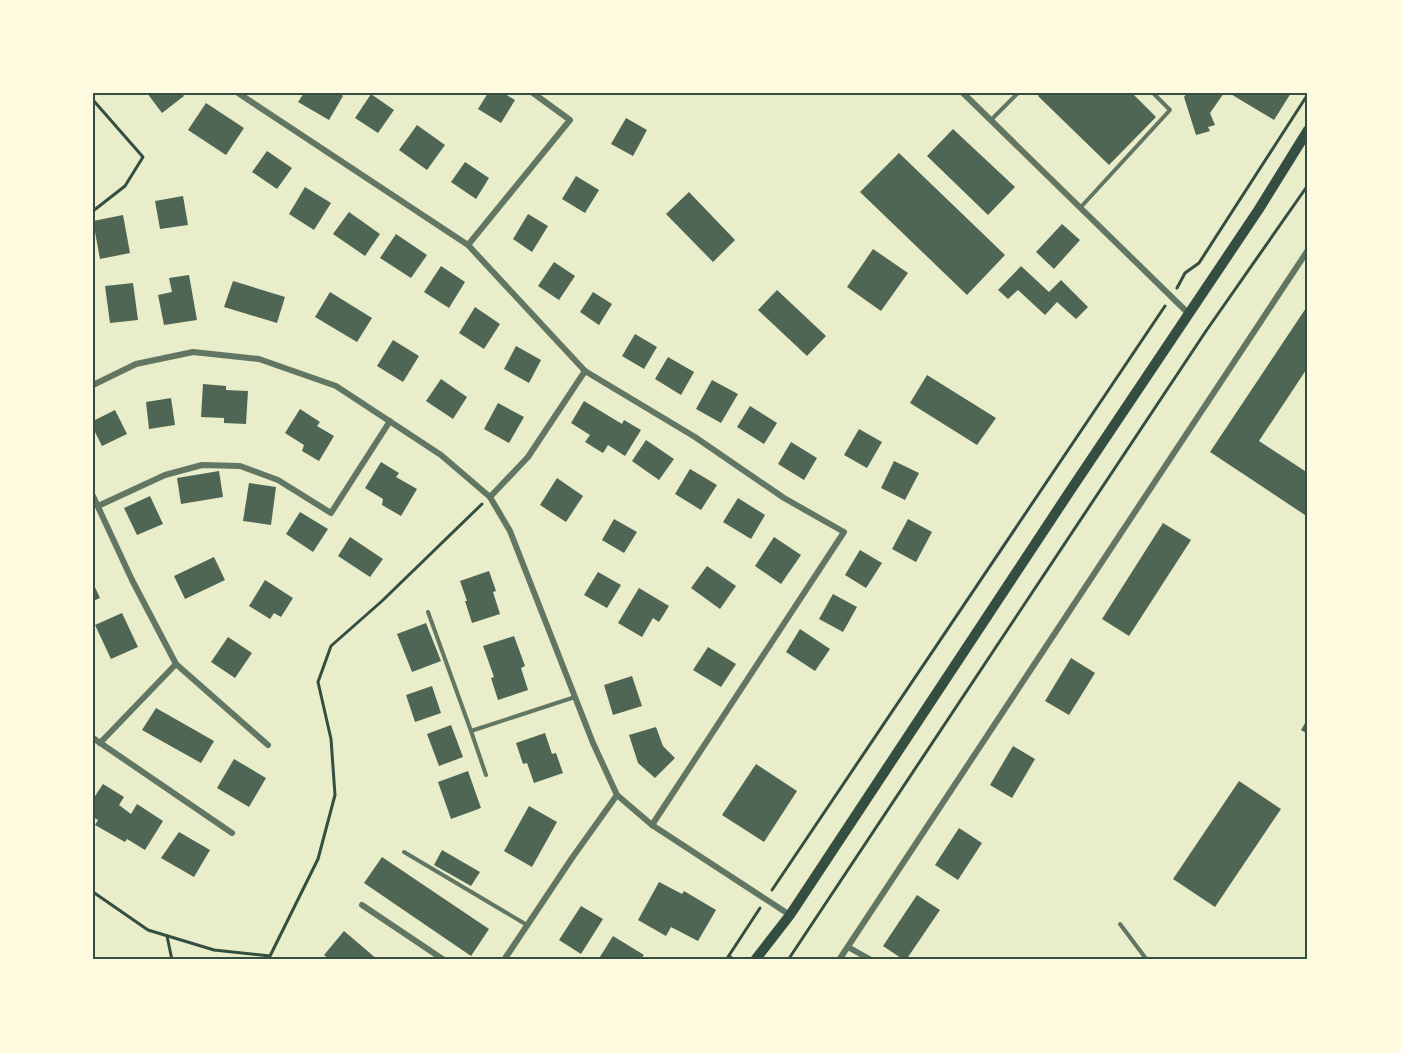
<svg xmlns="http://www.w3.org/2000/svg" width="1401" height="1053" font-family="'Crimson Pro',serif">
  <rect width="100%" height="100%" fill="#e9edc9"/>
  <!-- building -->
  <g fill="#4f6655">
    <path d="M147 93H182L184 96 162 113Z"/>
    <path d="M304 93H339L343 96 329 120 298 102Z"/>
    <path d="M488 93H503L515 100 501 123 478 109Z"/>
    <path d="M1040 93H1132L1156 117 1109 165 1038 96Z"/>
    <path d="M1187 93H1224L1210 113 1215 125 1208 127 1210 131 1196 135 1184 97Z"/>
    <path d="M1229 93H1291L1274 120Z"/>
    <path d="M371 94 394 110 378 133 355 118Z"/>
    <path d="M206 103 244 128 226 155 188 130Z"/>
    <path d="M626 118 647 130 633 156 611 144Z"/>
    <path d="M417 125 445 145 427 170 399 150Z"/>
    <path d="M953 129 1015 187 988 215 927 156Z"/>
    <path d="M267 151 292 168 277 189 252 172Z"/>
    <path d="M899 153 1005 255 967 295 860 192Z"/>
    <path d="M465 162 489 178 476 199 451 182Z"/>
    <path d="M576 176 599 190 585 213 562 199Z"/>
    <path d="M305 187 331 203 314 230 289 214Z"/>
    <path d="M689 192 735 240 713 262 666 214Z"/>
    <path d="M183 196 188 225 160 229 155 201Z"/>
    <path d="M349 212 380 234 365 256 333 234Z"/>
    <path d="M528 214 548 226 532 252 513 239Z"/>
    <path d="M123 215 130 253 100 259 93 221Z"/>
    <path d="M1062 224 1080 240 1054 269 1036 252Z"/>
    <path d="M396 234 427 255 411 278 380 258Z"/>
    <path d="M873 249 908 273 881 311 847 287Z"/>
    <path d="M554 262 575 276 559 300 538 286Z"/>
    <path d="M441 266 465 282 449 308 424 292Z"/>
    <path d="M1021 266 1049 292 1061 280 1088 307 1076 319 1057 302 1045 315 1018 290 1008 299 998 290Z"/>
    <path d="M189 275 197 320 164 325 158 295 172 292 169 278Z"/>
    <path d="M233 281 285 297 277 323 224 307Z"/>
    <path d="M133 283 138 320 110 323 105 286Z"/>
    <path d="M777 290 826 336 807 356 758 310Z"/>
    <path d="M330 292 372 318 357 342 315 317Z"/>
    <path d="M593 292 612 304 599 325 580 312Z"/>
    <path d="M1308 305V367L1259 441 1308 473V517L1210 452Z"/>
    <path d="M475 307 500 324 484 349 459 333Z"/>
    <path d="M635 334 657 347 644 369 622 356Z"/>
    <path d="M393 340 419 356 403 382 377 366Z"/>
    <path d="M516 346 541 360 529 383 504 369Z"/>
    <path d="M668 357 694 372 681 395 655 379Z"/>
    <path d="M927 375 996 418 977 445 910 403Z"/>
    <path d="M441 379 467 397 453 419 426 401Z"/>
    <path d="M712 380 738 394 721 423 696 409Z"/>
    <path d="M203 384 226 386V390L248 391 246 424 224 423V418L201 417Z"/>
    <path d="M171 398 175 425 149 429 146 402Z"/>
    <path d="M584 401 622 424 624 420 641 430 625 456 608 445 603 453 585 442 590 435 571 423Z"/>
    <path d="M498 403 524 417 509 443 484 429Z"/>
    <path d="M750 406 777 423 764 444 737 427Z"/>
    <path d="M300 409 320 422 317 426 334 436 319 461 302 451 304 445 285 433Z"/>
    <path d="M115 410 127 434 102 446 93 428V421Z"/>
    <path d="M859 429 882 442 867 468 844 455Z"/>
    <path d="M646 440 674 459 659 480 632 461Z"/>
    <path d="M791 442 817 458 804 480 778 464Z"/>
    <path d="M894 461 919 473 905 500 881 488Z"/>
    <path d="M381 462 399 473 396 477 417 489 401 516 382 505 383 499 365 488Z"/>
    <path d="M690 469 717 485 701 510 675 494Z"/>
    <path d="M219 471 223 497 181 504 177 478Z"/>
    <path d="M557 478 583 496 566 522 540 505Z"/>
    <path d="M249 483 276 487 271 525 243 521Z"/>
    <path d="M150 496 163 524 137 535 124 508Z"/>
    <path d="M738 498 765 515 751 539 723 522Z"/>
    <path d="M300 512 328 529 313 552 286 534Z"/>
    <path d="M614 519 637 532 624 553 602 540Z"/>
    <path d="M908 519 932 532 916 562 892 549Z"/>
    <path d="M1163 523 1191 540 1129 636 1102 619Z"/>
    <path d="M350 537 383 559 370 577 338 556Z"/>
    <path d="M774 537 801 555 781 584 755 566Z"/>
    <path d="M860 550 882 563 866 588 845 575Z"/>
    <path d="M214 557 225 580 185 599 174 576Z"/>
    <path d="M707 566 736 586 720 609 691 588Z"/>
    <path d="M489 571 496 591 493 592 500 614 472 623 465 601H467L460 581Z"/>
    <path d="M598 572 621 585 607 608 584 595Z"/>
    <path d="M265 580 293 598 281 617 274 613 270 619 249 606Z"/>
    <path d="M93 583 100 598 93 601Z"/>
    <path d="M639 588 669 606 659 622 653 618 642 637 618 623Z"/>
    <path d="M833 594 857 607 843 632 819 619Z"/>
    <path d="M122 613 138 647 111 659 95 625Z"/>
    <path d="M426 623 441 661 412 672 397 634Z"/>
    <path d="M800 629 830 649 815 671 786 652Z"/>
    <path d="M514 636 525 666 521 668 528 690 498 700 491 678 494 677 483 646Z"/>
    <path d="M228 637 252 653 235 678 211 662Z"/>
    <path d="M708 647 736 664 721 687 693 670Z"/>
    <path d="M1071 658 1095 673 1069 715 1045 701Z"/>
    <path d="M632 676 642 706 613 715 604 685Z"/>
    <path d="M432 686 441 713 415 722 406 695Z"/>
    <path d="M156 708 214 741 201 763 142 730Z"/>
    <path d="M1308 718V734L1301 730Z"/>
    <path d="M451 725 463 757 439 766 427 734Z"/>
    <path d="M656 727 663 746 675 758 655 778 638 763 629 735Z"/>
    <path d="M545 733 552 754 556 753 563 773 534 783 527 763 523 764 516 743Z"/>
    <path d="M1013 746 1035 759 1012 798 990 785Z"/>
    <path d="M234 759 266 778 249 807 217 788Z"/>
    <path d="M756 764 797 791 764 842 722 815Z"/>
    <path d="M468 771 481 808 451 819 438 782Z"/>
    <path d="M1239 781 1281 809 1215 907 1173 879Z"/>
    <path d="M103 784 124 797 119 805 131 814 137 804 163 821 145 850 127 839 125 842 95 825 98 820 93 817V799Z"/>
    <path d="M529 806 557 822 532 867 504 851Z"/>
    <path d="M959 828 982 843 958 880 935 865Z"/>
    <path d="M179 832 210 850 194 877 161 858Z"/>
    <path d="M442 850 480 872 471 886 434 865Z"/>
    <path d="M382 857 489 929 471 956 364 883Z"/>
    <path d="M659 882 682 894 684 891 716 910 698 941 671 927 666 936 638 920Z"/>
    <path d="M917 895 940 910 906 960H904L883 946Z"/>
    <path d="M581 906 603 919 581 954 559 940Z"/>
    <path d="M344 931 378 960H330L324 955Z"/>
    <path d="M613 936 644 955 640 960H598Z"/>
  </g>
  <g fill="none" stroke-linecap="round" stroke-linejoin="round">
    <!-- path -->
    <g stroke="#344e41" stroke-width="3">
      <path d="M93 100 143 157 125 186 93 211"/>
      <path d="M1177 288 1185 273 1199 263 1308 94"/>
      <path d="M772 890 1165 306"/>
      <path d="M93 892 148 930 214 950 270 956 318 859 335 795 331 739 318 682 331 646 382 601 482 504"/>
      <path d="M167 936 172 960"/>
      <path d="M729 956 734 960"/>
      <path d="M726 960 760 908"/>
      <path d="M788 960 1206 331 1308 185"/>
    </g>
    <!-- service -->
    <g stroke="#617663" stroke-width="4">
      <path d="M991 120 1018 93"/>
      <path d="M1080 208 1170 110 1153 93"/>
      <path d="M428 612 471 731 575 697"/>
      <path d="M471 731 486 775"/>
      <path d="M404 852 527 925"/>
      <path d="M1120 924 1147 960"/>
    </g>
    <!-- minor -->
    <g stroke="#617663" stroke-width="6">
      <path d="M238 93 468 245 585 371 695 437 784 498 844 532 652 825"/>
      <path d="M963 93 1188 313"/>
      <path d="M468 245 570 120 533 93"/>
      <path d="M93 385 136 364 193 352 259 359 336 386 441 455 490 497 510 531 593 743 617 795 652 825 790 915"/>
      <path d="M93 496 132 580 176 664"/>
      <path d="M490 497 528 457 585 371"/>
      <path d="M98 506 165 475 202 465 240 466 278 480 331 513 390 421"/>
      <path d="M93 738 232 833"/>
      <path d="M100 743 176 664 268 745"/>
      <path d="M362 905 444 960"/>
      <path d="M848 947 871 960"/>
      <path d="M504 960 572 858 617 795"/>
      <path d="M839 960 1308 250"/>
    </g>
    <!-- secondary -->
    <path stroke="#344e41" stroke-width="10" d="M755 960 790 915 1070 491 1259 209 1308 130"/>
  </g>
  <!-- border -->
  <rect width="1401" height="1053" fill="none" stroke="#fefae0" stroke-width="189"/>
  <rect x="94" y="94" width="1212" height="864" fill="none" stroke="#344e41" stroke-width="2"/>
</svg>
